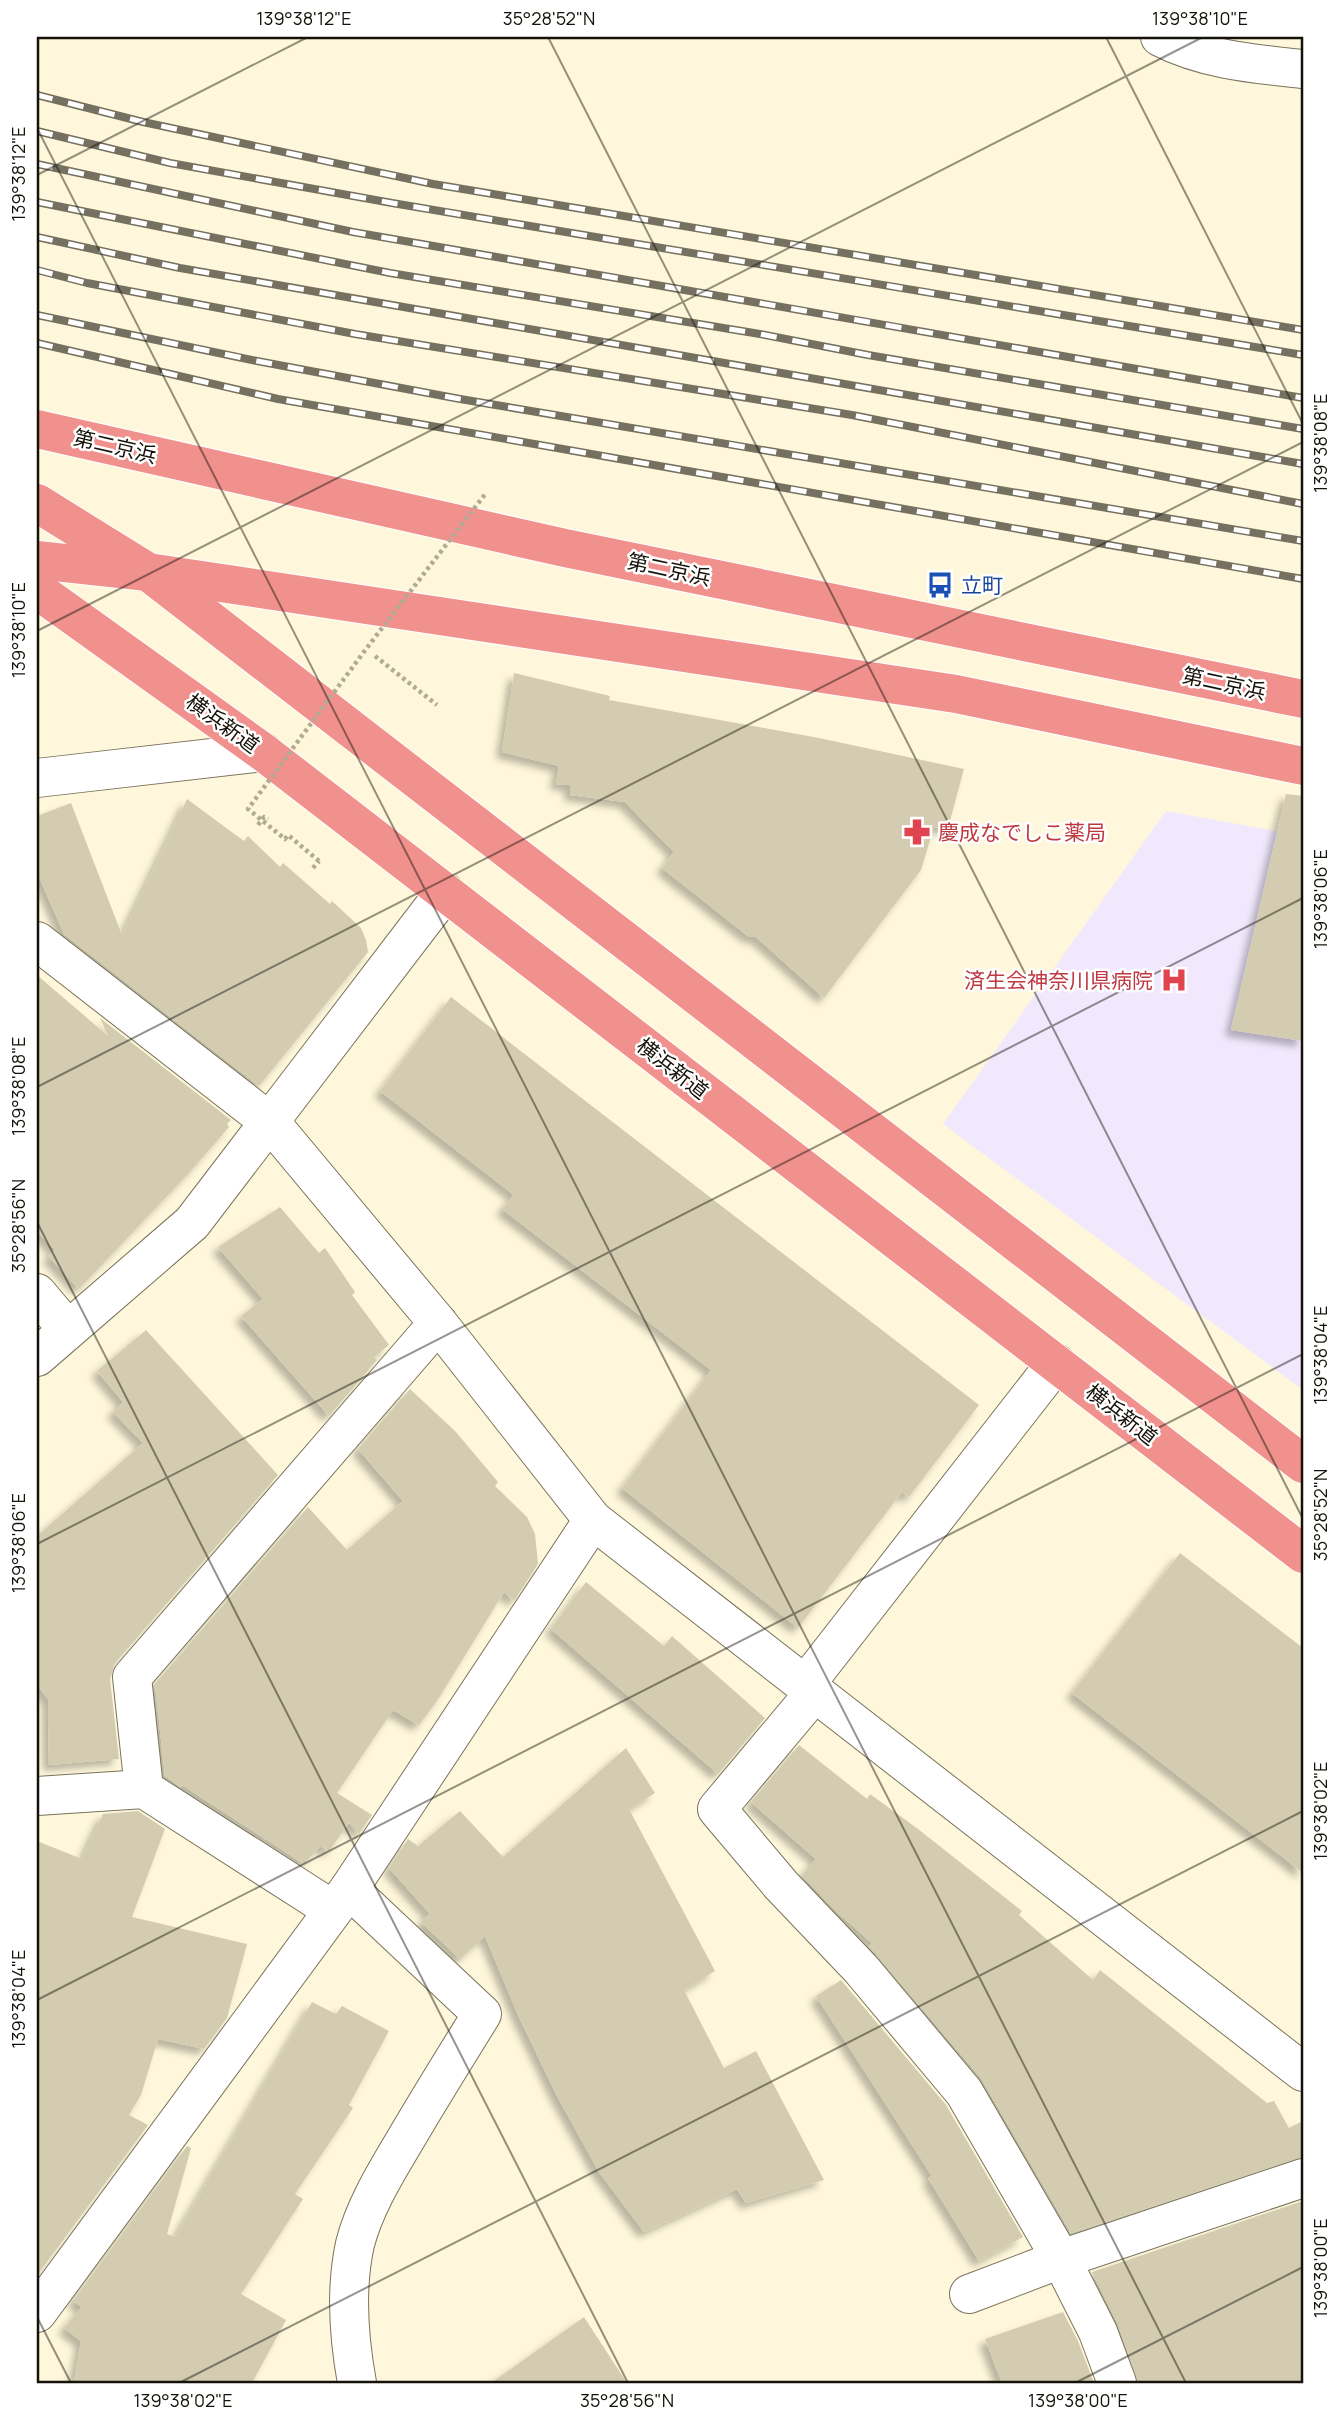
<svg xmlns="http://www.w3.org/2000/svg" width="1340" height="2420" font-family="Manrope,'Noto Sans JP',sans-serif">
  <defs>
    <filter id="shadow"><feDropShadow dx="-6" dy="6" stdDeviation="3.5" flood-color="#0004"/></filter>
  </defs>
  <rect width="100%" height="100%" fill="#fef7db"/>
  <!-- medical -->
  <path fill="#f1e8fd" d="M1166 811 1303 836V1390L943 1124Z"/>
  <!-- building -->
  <g fill="#d3ccb1" filter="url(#shadow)">
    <path d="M514 673 610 696 609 700 819 738 964 769 948 828 934 827 921 870 824 998 756 937H749L662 868 674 852 625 802 570 795V785L556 784 559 766 502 752Z"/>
    <path d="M1286 794 1303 796V1041L1231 1030Z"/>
    <path d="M187 799 244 841 248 836 280 867 283 863 330 904 332 901 361 928 366 940 368 952 259 1086 64 934 37 872V816L71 803 122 935Z"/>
    <path d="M37 975 108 1036 100 1018 231 1120 227 1124 229 1127 190 1172 79 1289 48 1256 55 1250 37 1231Z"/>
    <path d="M451 997 979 1405 909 1497 902 1492 798 1628 622 1488 711 1370 502 1209 514 1195 380 1091Z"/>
    <path d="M280 1207 319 1253 325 1248 355 1292 352 1295 389 1345 374 1357 377 1360 329 1416 241 1316 263 1299 218 1247Z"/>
    <path d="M146 1330 278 1475 115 1663 110 1679 119 1759 49 1765 48 1699 37 1685V1536L143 1443 113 1412 123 1402 97 1371Z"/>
    <path d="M410 1389 456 1432 498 1482 495 1486 527 1517 535 1534 538 1564 514 1601 504 1592 437 1701 419 1725 393 1710 337 1793 372 1815 359 1834 349 1823 329 1851 320 1846 304 1864 182 1785 181 1787 165 1776 155 1684 308 1507 347 1550 403 1501 358 1449Z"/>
    <path d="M1180 1553 1303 1648V1873L1072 1693Z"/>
    <path d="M586 1582 664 1646 672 1636 765 1718 718 1774 551 1629Z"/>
    <path d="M799 1745 867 1799 870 1794 918 1829 1022 1911 1019 1915 1093 1980 1100 1970 1267 2103 1274 2101 1289 2128 1303 2121V2157L1071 2233 981 2078 869 1946 872 1943 835 1910 802 1875 816 1859 751 1802Z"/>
    <path d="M626 1748 655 1793 629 1809 715 1971 684 1990 724 2068 756 2051 824 2180 746 2203 737 2189 644 2232 599 2172 557 2096 518 2015 485 1936 460 1959 421 1922 430 1914 389 1868 408 1839 418 1846 460 1811 503 1857Z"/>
    <path d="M138 1811 165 1829 132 1917 247 1944 227 2018 204 2049 158 2039 141 2095 129 2115 148 2125 38 2274 37 1841 82 1859 103 1814Z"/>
    <path d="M841 1980 946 2105 1023 2237 979 2261 928 2178 932 2176 816 1996Z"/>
    <path d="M312 2002 336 2014 342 2006 389 2031 349 2105 353 2108 295 2194 303 2199 241 2294 286 2320 252 2383H74L81 2341 64 2328 82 2307 73 2301 187 2146 191 2148 167 2234 175 2237Z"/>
    <path d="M1303 2201V2383H1138L1118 2324 1092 2272Z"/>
    <path d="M1063 2312 1078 2341 1094 2383H1002L985 2339Z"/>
    <path d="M584 2317 627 2383H491Z"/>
  </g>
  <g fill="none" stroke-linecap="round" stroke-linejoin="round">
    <!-- minor casing -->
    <g stroke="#7a735a" stroke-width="40">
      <g id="minor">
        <path d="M1160 37C1204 60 1255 64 1303 69"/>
        <path d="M37 778 263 752"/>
        <path d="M37 941 271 1123 438 1323 593 1520 1303 2072"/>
        <path d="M37 1293 68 1330"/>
        <path d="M37 1357 192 1223 445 892"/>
        <path d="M805 1685 1056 1363"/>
        <path d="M815 1692 717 1809 781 1885 861 1969 964 2092 1061 2259 1098 2332 1117 2383"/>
        <path d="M144 1789 132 1677 438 1323"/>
        <path d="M37 1796 144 1789 333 1910"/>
        <path d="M349 1889 482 2014C456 2056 429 2099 404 2142 385 2174 364 2208 355 2244 345 2289 349 2339 357 2383"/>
        <path d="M969 2294 1061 2259 1303 2178"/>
        <path d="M37 2313 349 1889 593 1520"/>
      </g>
    </g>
    <!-- highway casing -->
    <g stroke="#fff" stroke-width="40">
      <g id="highway">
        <path d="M37 429 565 548 1303 699"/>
        <path d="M37 503 148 572 1303 1464"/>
        <path d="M37 560 148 572 956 694 1303 766"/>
        <path d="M37 590 263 752 1303 1554"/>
      </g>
    </g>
    <!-- path -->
    <g stroke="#b0ab95" stroke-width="4.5" stroke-dasharray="3.5 3.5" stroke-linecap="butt">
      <path d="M375 656 437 705"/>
      <path d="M258 825 264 817 268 819"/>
      <path d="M313 868 319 861"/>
    </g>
    <!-- minor -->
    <use href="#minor" stroke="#fff" stroke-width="38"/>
    <!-- highway -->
    <use href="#highway" stroke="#f0918d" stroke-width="38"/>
    <!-- rail casing -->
    <g stroke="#75705f" stroke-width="8">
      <g id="rail">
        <path d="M37 95 143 122 433 184 1303 330"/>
        <path d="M37 131 170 163 392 203 1303 355"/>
        <path d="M37 164 353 232 1303 398"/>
        <path d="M37 202 390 273 760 334 868 355 1303 429"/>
        <path d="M37 237 180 268 1303 464"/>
        <path d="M37 270 87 283 355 334 852 415 1303 504"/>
        <path d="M37 315 257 361 460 399 1303 541"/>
        <path d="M37 343 278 399 1303 579"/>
      </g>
    </g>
    <!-- rail -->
    <use href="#rail" stroke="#fff" stroke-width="5" stroke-dasharray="16" stroke-linecap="butt"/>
    <!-- path-bridge -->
    <path stroke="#b0ab95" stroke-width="4.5" stroke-dasharray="3.5 3.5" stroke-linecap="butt" d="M319 861 288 835 285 839 248 809 366 649 486 493"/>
  </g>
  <!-- ticks -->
  <path fill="none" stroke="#151209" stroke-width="2" stroke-opacity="0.45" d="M548 37 1303 1519M1106 37 1303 424M37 128 1186 2383M37 175 308 37M37 631 1203 37M37 1087 1303 442M37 1222 628 2383M37 1544 1303 898M37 2000 1303 1354M37 2317 71 2383M179 2383 1303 1811M1075 2383 1303 2267"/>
  <!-- icons -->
  <defs>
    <g id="bus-bare" transform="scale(2.1)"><path d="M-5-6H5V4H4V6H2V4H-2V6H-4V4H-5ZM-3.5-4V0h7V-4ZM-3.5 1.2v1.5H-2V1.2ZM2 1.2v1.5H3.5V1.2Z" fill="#1a4fb4" stroke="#fff" stroke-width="2.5" paint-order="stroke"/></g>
    <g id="pharmacy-bare" transform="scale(2.1)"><path d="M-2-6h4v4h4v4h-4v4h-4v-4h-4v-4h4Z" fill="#e0444e" stroke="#fff" stroke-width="2.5" paint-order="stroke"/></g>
    <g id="hospital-bare" transform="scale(2.1)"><path d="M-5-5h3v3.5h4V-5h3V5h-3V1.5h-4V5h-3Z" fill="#e0444e" stroke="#fff" stroke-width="2.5" paint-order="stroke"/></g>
  </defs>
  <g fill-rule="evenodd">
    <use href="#bus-bare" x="940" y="585"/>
    <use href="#pharmacy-bare" x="917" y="832"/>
    <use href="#hospital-bare" x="1174" y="980"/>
  </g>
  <g text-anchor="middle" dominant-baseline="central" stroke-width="5" stroke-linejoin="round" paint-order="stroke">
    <!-- street labels -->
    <g font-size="21" fill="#151209" stroke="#fff">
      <text transform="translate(115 446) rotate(13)">第二京浜</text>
      <text transform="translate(669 569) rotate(12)">第二京浜</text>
      <text transform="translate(1224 683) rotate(12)">第二京浜</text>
      <text transform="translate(223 723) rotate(36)">横浜新道</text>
      <text transform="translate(673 1068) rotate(38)">横浜新道</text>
      <text transform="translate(1122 1414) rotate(38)">横浜新道</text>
    </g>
    <!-- transit labels -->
    <g font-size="21" fill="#164399" stroke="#fff" text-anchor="start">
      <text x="961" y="585">立町</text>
    </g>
    <!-- health labels -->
    <g font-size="21" fill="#be3a42" stroke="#fff" text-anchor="start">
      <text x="938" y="832">慶成なでしこ薬局</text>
      <text x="1153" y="980" text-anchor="end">済生会神奈川県病院</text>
    </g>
  </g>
  <!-- border -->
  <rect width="1340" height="2420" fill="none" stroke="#ffffff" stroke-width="77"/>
  <rect x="38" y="38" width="1264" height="2344" fill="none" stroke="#151209" stroke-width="2.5"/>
  <g font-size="18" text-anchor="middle" fill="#151209">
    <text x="304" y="25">139°38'12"E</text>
    <text x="549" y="25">35°28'52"N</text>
    <text x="1200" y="25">139°38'10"E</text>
    <text transform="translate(19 174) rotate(-90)" y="6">139°38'12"E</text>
    <text transform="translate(1321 443) rotate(-90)" y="6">139°38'08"E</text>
    <text transform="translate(19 630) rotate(-90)" y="6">139°38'10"E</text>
    <text transform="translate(1321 899) rotate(-90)" y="6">139°38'06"E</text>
    <text transform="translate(19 1086) rotate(-90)" y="6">139°38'08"E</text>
    <text transform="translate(19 1226) rotate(-90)" y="6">35°28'56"N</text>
    <text transform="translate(1321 1355) rotate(-90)" y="6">139°38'04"E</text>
    <text transform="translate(1321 1515) rotate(-90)" y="6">35°28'52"N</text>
    <text transform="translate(19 1543) rotate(-90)" y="6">139°38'06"E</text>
    <text transform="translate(1321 1811) rotate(-90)" y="6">139°38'02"E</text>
    <text transform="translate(19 1999) rotate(-90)" y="6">139°38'04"E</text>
    <text transform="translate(1321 2268) rotate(-90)" y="6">139°38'00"E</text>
    <text x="183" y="2407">139°38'02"E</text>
    <text x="627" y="2407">35°28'56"N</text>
    <text x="1078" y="2407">139°38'00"E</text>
  </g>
</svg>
